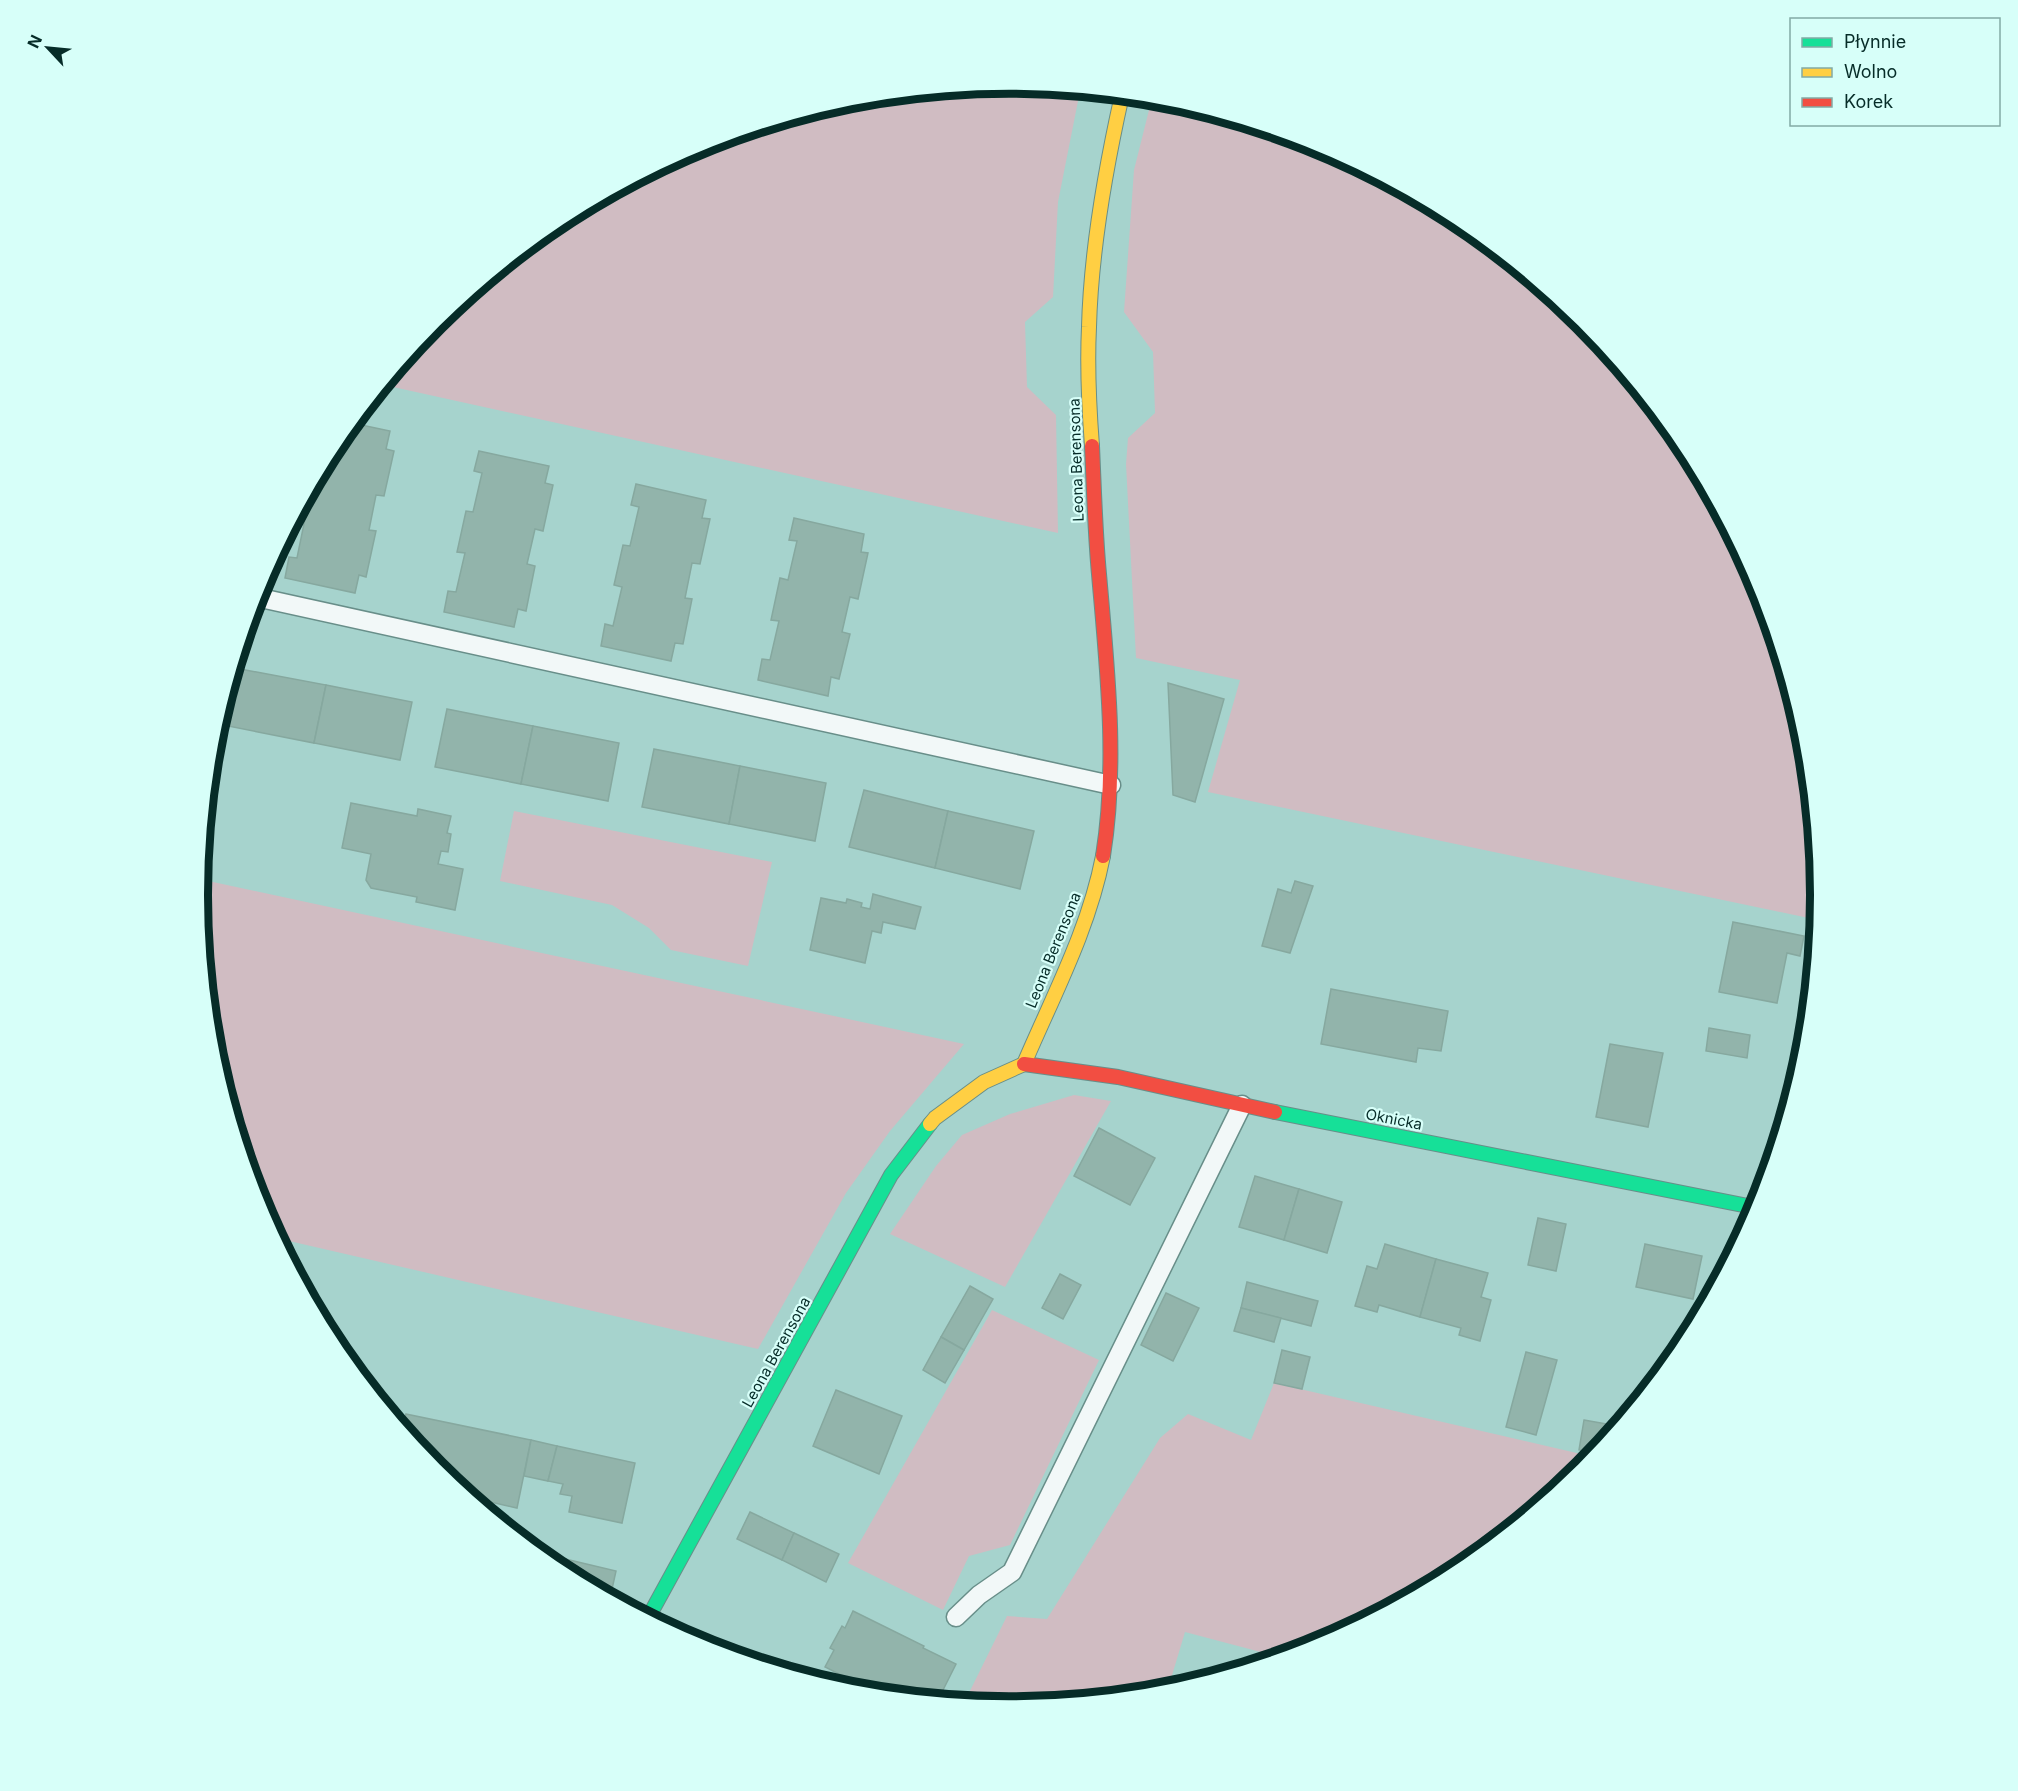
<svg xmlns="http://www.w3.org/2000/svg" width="2018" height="1791" font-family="Inter,sans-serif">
  <rect width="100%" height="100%" fill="#a6d3cd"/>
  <!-- green -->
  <g fill="#d0bcc2">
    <path d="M1009 84 1080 91 1058 202 1053 297 1025 322 1027 387 1056 415 1058 533 384 385 435 321 558 221 699 146 851 100Z"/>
    <path d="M1152 98 1168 100 1320 146 1460 221 1583 322 1684 445 1759 585 1805 738 1820 896 1818 920 1208 792 1240 680 1136 658 1126 464 1128 438 1155 413 1153 352 1124 312 1134 170Z"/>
    <path d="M514 811 772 862 748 966 671 950 649 928 612 905 500 881Z"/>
    <path d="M199 879 964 1044 890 1131 846 1193 758 1349 276 1238 259 1206 213 1053 198 895Z"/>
    <path d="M1074 1095 1111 1101 1005 1287 890 1234 936 1166 962 1135 1010 1114Z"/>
    <path d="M992 1310 1099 1360 1010 1545 969 1556 943 1610 848 1563Z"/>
    <path d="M1274 1383 1581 1454 1576 1475 1460 1570 1319 1645 1280 1657 1185 1632 1167 1692 1009 1707 964 1703 1007 1616 1047 1619 1160 1438 1188 1414 1251 1440Z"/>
  </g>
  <!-- building -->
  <g fill="#92b4ab" stroke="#86a89f" stroke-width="1.5">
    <path d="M352 423 390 431 386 449 394 451 384 496 376 495 369 530 376 531 366 577 359 575 355 593 285 578 289 557 297 558 305 519 297 517 299 511 334 444Z"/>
    <path d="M479 451 549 466 545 483 553 485 543 531 535 529 527 564 535 566 526 611 518 609 514 627 444 612 448 591 456 592 465 553 457 552 466 511 473 512 482 473 474 471Z"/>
    <path d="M636 484 706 500 702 518 710 519 700 564 692 563 685 598 692 599 683 644 675 643 671 661 601 646 605 624 613 626 622 587 614 585 623 545 630 546 639 507 631 505Z"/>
    <path d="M794 518 864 534 861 552 868 553 858 599 850 597 842 632 850 634 839 679 831 677 828 696 758 680 762 659 770 660 779 621 771 620 780 578 788 580 797 541 789 540Z"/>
    <path d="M240 669 326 685 314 743 228 726Z"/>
    <path d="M1168 683 1224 699 1195 802 1173 795Z"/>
    <path d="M326 685 412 702 400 760 314 743Z"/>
    <path d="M447 709 533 726 521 784 435 767Z"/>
    <path d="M533 726 619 743 608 801 521 784Z"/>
    <path d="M654 749 740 766 729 824 642 807Z"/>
    <path d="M740 766 826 783 815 841 729 824Z"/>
    <path d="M864 790 948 811 935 868 849 847Z"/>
    <path d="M351 803 417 816 418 809 451 816 447 833 451 834 448 852 441 851 438 864 463 869 455 910 416 902 417 897 371 888 366 880 371 854 342 848Z"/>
    <path d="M948 811 1034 831 1020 889 935 868Z"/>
    <path d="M1295 881 1313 886 1290 953 1262 946 1278 889 1291 893Z"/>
    <path d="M873 894 921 907 915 929 883 922 881 933 872 931 865 963 810 950 821 898 846 903 847 899 862 903 861 907 870 909Z"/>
    <path d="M1733 922 1804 936 1800 956 1787 953 1777 1003 1719 992Z"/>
    <path d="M1331 989 1448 1011 1441 1051 1418 1048 1416 1062 1321 1044Z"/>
    <path d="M1709 1028 1750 1035 1747 1058 1706 1051Z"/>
    <path d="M1610 1044 1663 1053 1648 1127 1596 1117Z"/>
    <path d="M1099 1128 1155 1158 1130 1205 1074 1176Z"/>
    <path d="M1255 1176 1299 1189 1284 1240 1239 1227Z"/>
    <path d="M1299 1189 1342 1202 1327 1253 1284 1240Z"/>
    <path d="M1538 1218 1566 1224 1556 1271 1528 1265Z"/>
    <path d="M1385 1244 1436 1259 1420 1317 1379 1305 1377 1312 1355 1306 1367 1266 1377 1269Z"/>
    <path d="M1645 1244 1702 1256 1693 1299 1636 1287Z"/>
    <path d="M1436 1259 1488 1273 1481 1297 1491 1300 1480 1341 1459 1335 1461 1328 1420 1317Z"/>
    <path d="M1060 1274 1081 1285 1063 1319 1042 1308Z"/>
    <path d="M1247 1282 1318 1301 1311 1326 1241 1308Z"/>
    <path d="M970 1286 993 1299 964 1350 941 1337Z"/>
    <path d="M1166 1293 1199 1308 1173 1361 1141 1345Z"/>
    <path d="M1241 1308 1281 1318 1274 1342 1234 1331Z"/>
    <path d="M941 1337 964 1350 945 1383 923 1370Z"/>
    <path d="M1282 1350 1310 1357 1302 1389 1274 1383Z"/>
    <path d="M1526 1352 1557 1360 1536 1435 1506 1427Z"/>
    <path d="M836 1390 902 1416 879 1474 813 1446Z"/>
    <path d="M406 1414 531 1440 517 1508 469 1497 435 1469 402 1429Z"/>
    <path d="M1584 1420 1618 1426 1596 1453 1579 1450Z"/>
    <path d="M531 1440 557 1446 548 1481 524 1476Z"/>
    <path d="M557 1446 635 1463 622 1523 569 1512 572 1496 560 1494 563 1484 548 1481Z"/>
    <path d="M750 1512 794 1533 782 1560 737 1539Z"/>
    <path d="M794 1533 839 1554 826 1582 782 1560Z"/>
    <path d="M536 1552 616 1571 610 1598 558 1570Z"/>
    <path d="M853 1611 924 1646 923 1648 956 1664 938 1700 880 1694 874 1691 873 1694 868 1693 846 1682 847 1678 825 1667 834 1650 830 1648 842 1626 845 1628Z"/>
  </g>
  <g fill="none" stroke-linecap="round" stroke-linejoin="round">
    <!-- lane casing -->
    <g stroke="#688e89" stroke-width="21">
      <g id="lane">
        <path d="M256 597 1111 785"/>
        <path d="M956 1617 979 1595 1012 1572 1242 1105"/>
      </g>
    </g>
    <!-- fast casing -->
    <g stroke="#688e89" stroke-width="16">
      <g id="fast">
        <path d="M1275 1112 1758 1208"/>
        <path d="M648 1618 891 1175 930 1124"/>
      </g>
    </g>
    <!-- slow casing -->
    <g stroke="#688e89" stroke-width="16">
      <g id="slow">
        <path d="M1092 446C1089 407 1087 367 1089 327 1091 249 1105 171 1122 95"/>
        <path d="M930 1124 935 1118 984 1082 1024 1064C1053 996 1089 929 1103 856"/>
      </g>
    </g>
    <!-- jam casing -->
    <g stroke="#688e89" stroke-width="16">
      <g id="jam">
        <path d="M1092 446C1094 489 1095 531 1099 574 1107 667 1118 763 1103 856"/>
        <path d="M1024 1064 1118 1077 1275 1112"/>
      </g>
    </g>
    <!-- lane -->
    <use href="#lane" stroke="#f2f8f8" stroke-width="18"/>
    <!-- fast -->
    <use href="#fast" stroke="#16e098" stroke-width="14"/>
    <!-- slow -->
    <use href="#slow" stroke="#ffcf43" stroke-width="14"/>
    <!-- jam -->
    <use href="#jam" stroke="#f24e42" stroke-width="14"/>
  </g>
  <g text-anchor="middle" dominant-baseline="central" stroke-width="4.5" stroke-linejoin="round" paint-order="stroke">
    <!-- street labels -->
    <g font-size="15" fill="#062c28" stroke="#d7fff9">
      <text transform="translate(1076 460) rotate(-92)">Leona Berensona</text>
      <text transform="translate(1053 950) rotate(-68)">Leona Berensona</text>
      <text transform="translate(1394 1119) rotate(11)">Oknicka</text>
      <text transform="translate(776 1352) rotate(-61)">Leona Berensona</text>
    </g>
  </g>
  <!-- crop -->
  <path d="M0 0H2018V1791H0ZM208 895a801 801 0 1 1 1602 0a801 801 0 1 1-1602 0Z" fill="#d7fff9" fill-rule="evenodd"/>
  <path fill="none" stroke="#062c28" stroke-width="8" d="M208 895a801 801 0 1 1 1602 0a801 801 0 1 1-1602 0Z"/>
  <!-- legend -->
  <rect x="1790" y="18" width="210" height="108" fill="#d7fff9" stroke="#83aba5" stroke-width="1.5"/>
  <rect x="1802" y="38" width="30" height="9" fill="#16e098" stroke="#83aba5" stroke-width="1.5"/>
  <text x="1844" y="48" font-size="18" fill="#062c28">Płynnie</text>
  <rect x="1802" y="68" width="30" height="9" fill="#ffcf43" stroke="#83aba5" stroke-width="1.5"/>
  <text x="1844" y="78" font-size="18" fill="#062c28">Wolno</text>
  <rect x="1802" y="98" width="30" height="9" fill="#f24e42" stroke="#83aba5" stroke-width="1.5"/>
  <text x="1844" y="108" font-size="18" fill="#062c28">Korek</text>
  <!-- north arrow -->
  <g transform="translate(48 48) rotate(296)" stroke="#d7fff9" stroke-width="4.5" paint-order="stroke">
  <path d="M0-4.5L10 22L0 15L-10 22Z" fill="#062c28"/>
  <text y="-9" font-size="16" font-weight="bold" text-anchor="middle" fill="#062c28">N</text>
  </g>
</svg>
